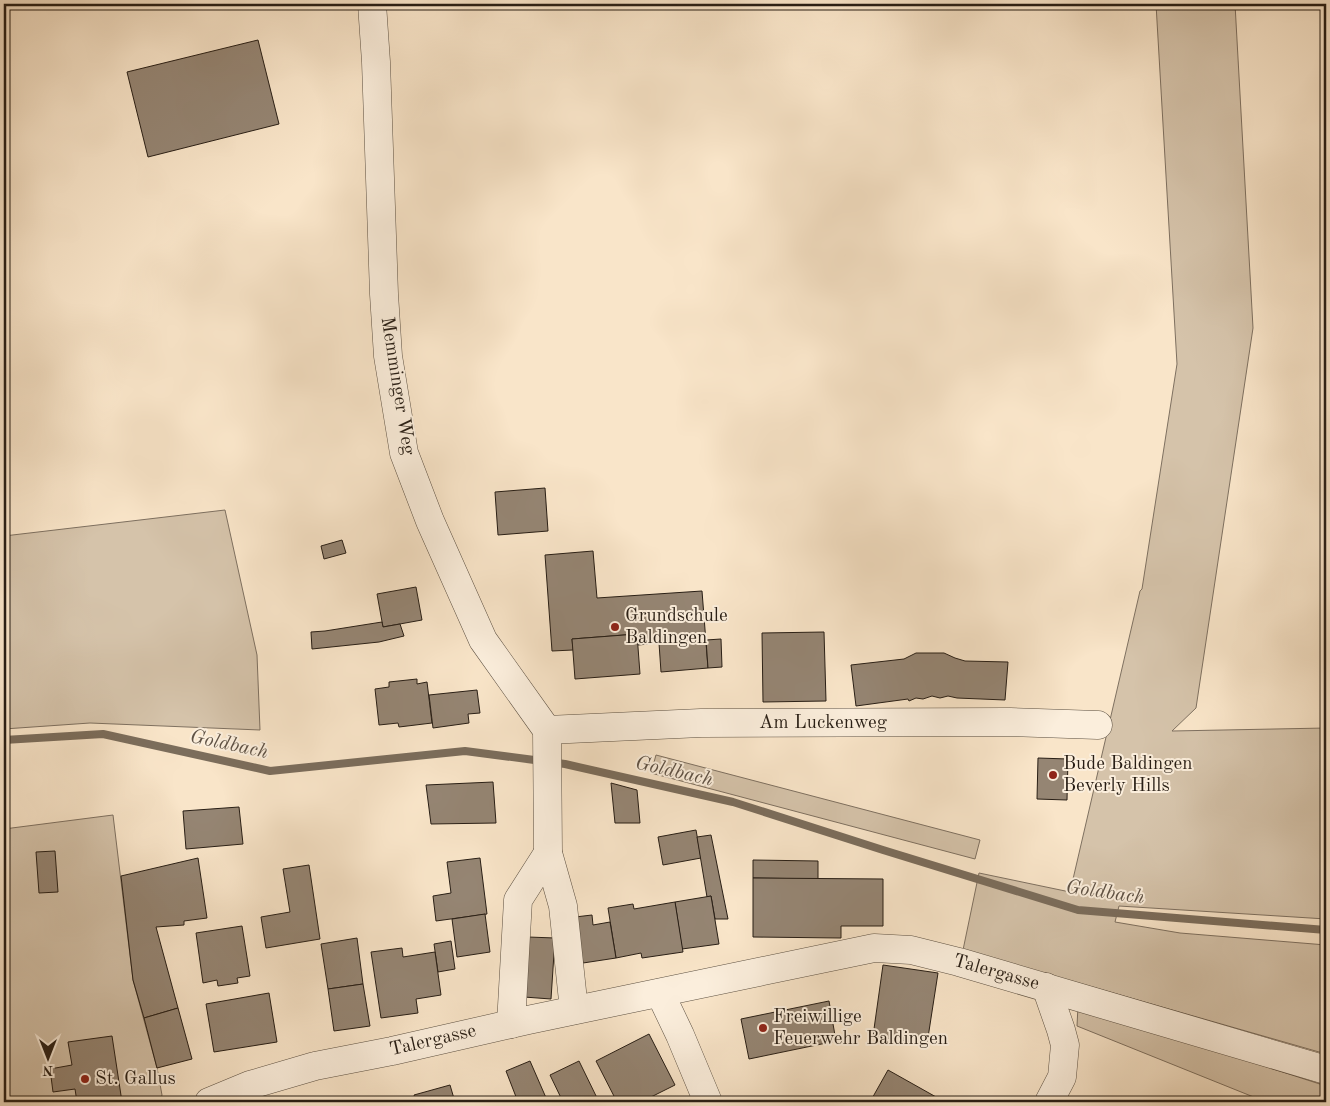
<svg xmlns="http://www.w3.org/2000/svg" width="1330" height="1106" font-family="'Old Standard TT',serif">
  <rect width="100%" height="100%" fill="#f9e5c9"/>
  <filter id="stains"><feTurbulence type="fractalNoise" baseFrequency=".004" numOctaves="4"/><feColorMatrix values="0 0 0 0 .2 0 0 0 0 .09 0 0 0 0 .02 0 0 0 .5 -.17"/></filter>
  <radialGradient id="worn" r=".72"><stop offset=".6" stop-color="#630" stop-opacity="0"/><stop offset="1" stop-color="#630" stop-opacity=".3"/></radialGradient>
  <!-- green -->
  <g fill="#d5c3aa" stroke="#7e7060">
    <path d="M1156 4H1235L1253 328 1196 708 1172 731 1326 728V919L1119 906 1115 922 1180 933 1326 945V1054L963 950 979 873 1070 892 1140 591 1142 589 1177 364Z"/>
    <path d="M225 510 257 655 260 730 90 723 4 729V536Z"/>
    <path d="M656 755 980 840 975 859 651 773Z"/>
    <path d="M113 815 133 980 157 1068 162 1095 160 1102H4V829Z"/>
    <path d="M1078 1006 1326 1086V1102H1266L1077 1026Z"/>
  </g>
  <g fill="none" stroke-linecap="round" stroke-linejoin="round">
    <!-- stream -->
    <path stroke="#7b6d5c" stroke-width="8" d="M4 740 103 734 270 771 465 751 565 764 733 802 883 850 1078 910 1326 930"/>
  </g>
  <!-- building -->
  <g fill="#958573" stroke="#281e15">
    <path d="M258 40 279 124 148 157 127 72Z"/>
    <path d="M545 488 548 531 498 535 495 492Z"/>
    <path d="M342 540 346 553 324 559 321 546Z"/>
    <path d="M593 551 597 598 702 591 708 668 661 672 659 643 638 645 637 634 572 639 573 650 552 651 545 555Z"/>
    <path d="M416 587 422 620 383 627 377 594Z"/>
    <path d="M382 622 383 627 400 624 404 636 379 642 312 649 311 632 325 631Z"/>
    <path d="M824 632 826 701 763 702 762 633Z"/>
    <path d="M637 634 640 674 575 679 572 639Z"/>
    <path d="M721 639 722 667 708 668 706 640Z"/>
    <path d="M916 653H944L955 658 965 661 1008 662 1005 700 957 698 948 696 940 698 932 696 923 699 916 698 909 701 908 699 856 706 851 665 904 659Z"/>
    <path d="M417 679V684L427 682 432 723 399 727 398 723 379 725 375 689 389 687V682Z"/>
    <path d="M477 690 480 713 468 714 469 723 433 728 429 695Z"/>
    <path d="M1038 758 1068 759 1067 800 1037 799Z"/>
    <path d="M493 782 496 823 431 824 426 785Z"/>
    <path d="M611 783 637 790 640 823H615Z"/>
    <path d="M239 807 243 844 186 849 183 811Z"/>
    <path d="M696 830 701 858 663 865 658 837Z"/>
    <path d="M711 835 728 919H715L711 896 707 897 697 837Z"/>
    <path d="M55 851 58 892 39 893 36 852Z"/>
    <path d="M198 858 207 918 184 921V925L156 927 178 1008 144 1018 133 980 121 876Z"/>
    <path d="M480 858 487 914 436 921 433 896 451 893 447 862Z"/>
    <path d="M753 860 818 861V879L753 878Z"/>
    <path d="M309 865 320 939 266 948 261 917 290 912 283 869Z"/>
    <path d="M753 878 883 879V926H841V938L753 937Z"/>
    <path d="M711 896 719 944 682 949 675 902Z"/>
    <path d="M675 902 683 952 642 958 641 953 616 958 608 908 633 904 634 909Z"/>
    <path d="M485 914 490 952 457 957 452 919Z"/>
    <path d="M592 915 593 925 610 922 616 958 583 963 575 917Z"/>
    <path d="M242 926 250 976 237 978 238 983 218 986 217 980 203 983 196 933Z"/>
    <path d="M528 937 555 938 551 999 524 997Z"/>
    <path d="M357 938 363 984 328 989 321 944Z"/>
    <path d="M451 941 455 969 438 972 434 944Z"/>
    <path d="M402 948 403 957 435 952 441 995 416 999 418 1013 381 1018 371 952Z"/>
    <path d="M883 965 938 973 927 1044 873 1036Z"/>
    <path d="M363 984 370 1026 334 1031 328 989Z"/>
    <path d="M269 993 277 1042 214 1052 206 1004Z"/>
    <path d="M829 1001 836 1041 749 1059 741 1019Z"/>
    <path d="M178 1008 192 1059 157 1068 144 1018Z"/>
    <path d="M649 1034 675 1085 651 1097 652 1100 648 1102H617L596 1061Z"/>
    <path d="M112 1036 122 1102H77L75 1089 53 1092 50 1069 72 1065 68 1042Z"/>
    <path d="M530 1061 547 1100 541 1102H518L506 1071Z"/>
    <path d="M579 1061 599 1102H563L550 1075Z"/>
    <path d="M888 1070 945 1102H870Z"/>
    <path d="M450 1085 455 1102H416L414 1095Z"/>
  </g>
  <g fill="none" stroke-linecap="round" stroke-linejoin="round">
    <!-- minor casing -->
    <g stroke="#5c5042" stroke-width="29">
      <g id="minor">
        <path d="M372 4 376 62 384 294 388 356 404 453 430 521 483 640 547 730 548 853 563 906 574 1010"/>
        <path d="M547 730 701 723 1010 722 1098 725"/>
        <path d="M1046 987 1061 1030 1065 1045 1062 1077 1049 1102"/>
        <path d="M660 993 680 1035 708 1102"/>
        <path d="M511 1024 518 900 548 853"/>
        <path d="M209 1102 250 1085 315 1066 392 1051 528 1020 874 948 911 950 959 962 1326 1070"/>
      </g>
    </g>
    <!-- minor -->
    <use href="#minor" stroke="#fbeedc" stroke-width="28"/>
  </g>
  <!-- markers -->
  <g fill="#8f2418" stroke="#fbeedc" stroke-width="2">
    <circle cx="615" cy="627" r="5"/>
    <circle cx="1053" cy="775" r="5"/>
    <circle cx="763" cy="1028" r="5"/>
    <circle cx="85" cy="1079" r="5"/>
  </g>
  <g text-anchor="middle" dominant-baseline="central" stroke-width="4" stroke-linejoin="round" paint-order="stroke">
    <!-- street labels -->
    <g font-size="19" fill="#281e15" stroke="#fbeedc">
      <text transform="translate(397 386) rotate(81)">Memminger Weg</text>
      <text x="823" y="723">Am Luckenweg</text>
      <text transform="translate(996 973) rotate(16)">Talergasse</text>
      <text transform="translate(433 1041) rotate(-13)">Talergasse</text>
    </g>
    <!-- poi labels -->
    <g font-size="19" fill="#281e15" stroke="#fbeedc" text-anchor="start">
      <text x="625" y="616">Grundschule<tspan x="625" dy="22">Baldingen</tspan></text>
      <text x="1063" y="764">Bude Baldingen<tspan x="1063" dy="22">Beverly Hills</tspan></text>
      <text x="773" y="1017">Freiwillige<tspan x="773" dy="22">Feuerwehr Baldingen</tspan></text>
      <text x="95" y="1079">St. Gallus</text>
    </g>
    <!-- water labels -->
    <g font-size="20" font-style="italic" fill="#5f5245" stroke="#fbeedc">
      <text transform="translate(229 745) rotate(12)">Goldbach</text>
      <text transform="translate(674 772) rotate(13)">Goldbach</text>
      <text transform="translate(1105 893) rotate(8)">Goldbach</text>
    </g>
  </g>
  <!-- margin -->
  <rect width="1330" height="1106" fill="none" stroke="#f9e5c9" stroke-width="20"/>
  <rect x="5" y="5" width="1320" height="1096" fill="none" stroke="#281e15" stroke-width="2.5"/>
  <rect x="10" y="10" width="1310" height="1086" fill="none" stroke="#281e15"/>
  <!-- north arrow -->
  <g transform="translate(48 1058) rotate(180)" stroke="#fbeedc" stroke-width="4" paint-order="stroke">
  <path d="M0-4L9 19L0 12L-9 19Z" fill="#281e15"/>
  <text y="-8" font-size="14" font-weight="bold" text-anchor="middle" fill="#281e15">N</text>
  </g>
  <rect width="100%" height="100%" filter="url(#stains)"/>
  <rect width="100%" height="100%" fill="url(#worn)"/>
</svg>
